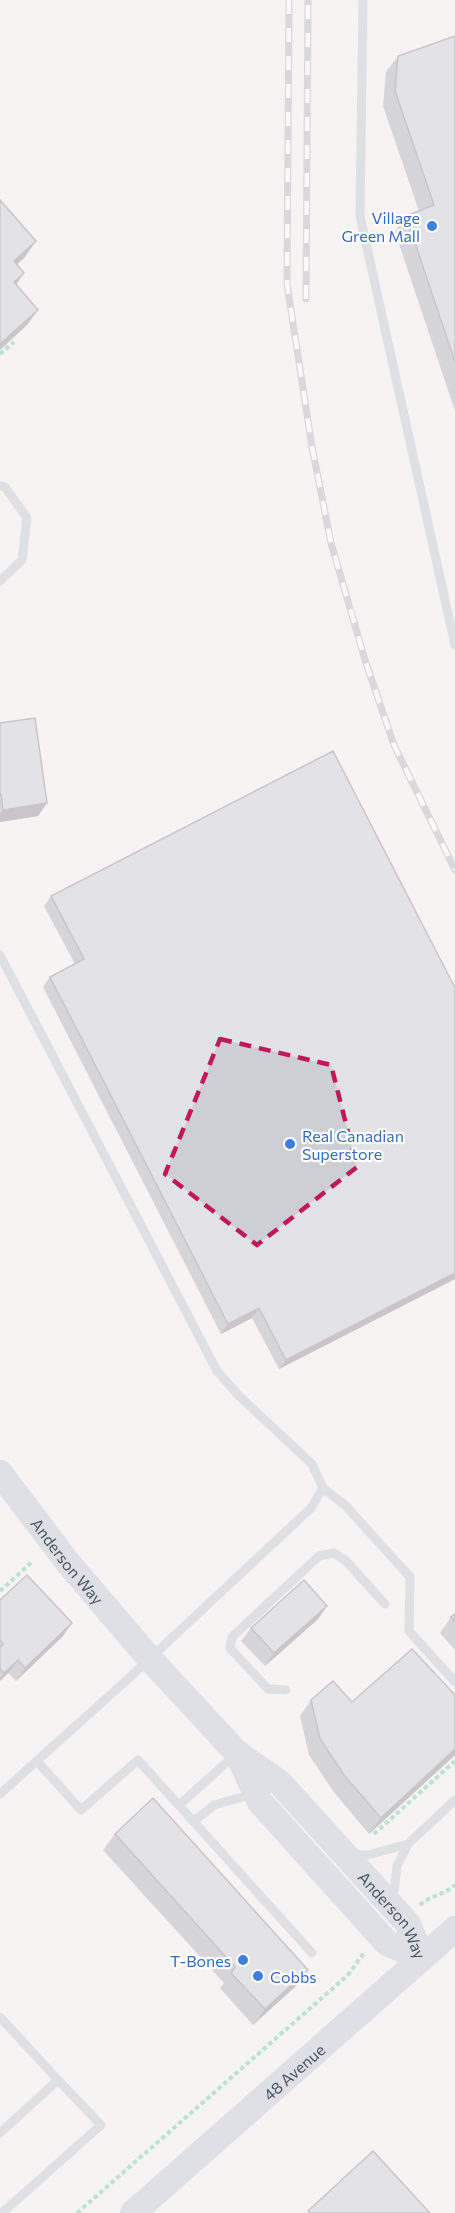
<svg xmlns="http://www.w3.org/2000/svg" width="455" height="2213" font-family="Commissioner,sans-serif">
  <rect width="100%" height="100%" fill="#f5f3f3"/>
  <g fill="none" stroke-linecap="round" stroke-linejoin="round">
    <!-- path -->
    <g stroke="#79d1a7" stroke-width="4" stroke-dasharray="4.5 3" stroke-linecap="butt">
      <path d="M0 354 14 342"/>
      <path d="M0 1591 32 1562"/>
      <path d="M374 1834 455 1761"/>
      <path d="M420 1905C431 1895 444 1895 455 1885"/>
      <path d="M77 2213 348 1975 364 1953"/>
    </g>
    <!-- lane -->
    <g stroke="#c1cad2" stroke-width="9">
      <path d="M363 0 360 216 455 645"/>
      <path d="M0 486 5 487 27 518 22 560 0 581"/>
      <path d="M0 955 217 1371 239 1396 312 1464 323 1488 311 1508 129 1678 0 1794"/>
      <path d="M323 1488 346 1506 410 1577 409 1631 455 1682"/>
      <path d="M286 1690 268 1689 230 1648 232 1637 319 1556 334 1553 346 1561 385 1604"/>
      <path d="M37 1761 81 1810 138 1760 312 1953"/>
      <path d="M179 1805 236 1754"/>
      <path d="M194 1821 214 1805 253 1794"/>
      <path d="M352 1855H368L408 1844"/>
      <path d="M393 1901 397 1866 408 1844 455 1800"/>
      <path d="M0 2017 58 2080 0 2133"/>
      <path d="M2 2213 101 2125 58 2080"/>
    </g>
    <!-- secondary -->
    <g stroke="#c1cbd6" stroke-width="26">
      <path id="s1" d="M0 1473 69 1564 150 1659 237 1753 280 1783 408 1924 422 1958"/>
      <path d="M237 1753 260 1802 387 1943 422 1958"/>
      <path id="s2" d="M133 2213 455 1929"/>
    </g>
    <!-- rail casing -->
    <g stroke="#b5b8bd" stroke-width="7">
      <g id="rail">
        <path d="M289 0 287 284 312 447 331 543 365 660 394 745 455 870"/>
        <path d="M306 299 308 0"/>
      </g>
    </g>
    <!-- rail -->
    <use href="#rail" stroke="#fff" stroke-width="4.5" stroke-dasharray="14" stroke-linecap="butt"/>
  </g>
  <!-- wall -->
  <g fill="#b0b2b7">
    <path d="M455 36V411L395 232 406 216 419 211 383 106 386 72 398 56Z"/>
    <path d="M0 723 47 803 38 816 0 822Z"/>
    <path d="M51 896 455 1279 279 1369 252 1318 221 1334 43 987 50 977 75 964 44 906Z"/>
    <path d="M0 1600 63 1636 16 1681 8 1673 0 1681Z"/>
    <path d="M455 1614V1650L440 1633 451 1617Z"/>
    <path d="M318 1619 265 1666 241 1641 251 1628Z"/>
    <path d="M311 1700 352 1702 455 1755 369 1834 333 1791 309 1755 300 1716Z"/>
    <path d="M115 1834 308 1970 297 1985 253 2025 220 1988 224 1983 103 1850Z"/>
  </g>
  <!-- shaded-wall -->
  <g fill="#909195">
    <path d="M36 241 25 257 3 277 14 261Z"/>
    <path d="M24 273 13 289 14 282Z"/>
    <path d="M38 310 27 325 0 350V344Z"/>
    <path d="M47 803 38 816 0 822V814L3 810Z"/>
    <path d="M455 1273V1279L279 1369 286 1360Z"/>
    <path d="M259 1308 252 1318 221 1334 228 1324Z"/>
    <path d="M327 1606 318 1619 265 1666 274 1653Z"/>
    <path d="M72 1623 63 1636 16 1681 25 1668Z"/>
    <path d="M18 1660 8 1673 0 1681V1678L4 1673Z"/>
    <path d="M455 1749V1755L369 1834 381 1818Z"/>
    <path d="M308 1970 297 1985 253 2025 265 2009Z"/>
  </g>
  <!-- building -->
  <g fill="#cdcfd5" stroke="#909195" stroke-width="1.5">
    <path d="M455 36V362L406 216 434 205 395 91 398 56Z"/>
    <path d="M0 200 36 241 14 261 24 273 14 282 38 310 0 344Z"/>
    <path d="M35 718 47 803 3 810 1 794H0V723Z"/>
    <path d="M333 751 455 988V1273L286 1360 259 1308 228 1324 50 977 84 959 51 896Z"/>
    <path d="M27 1575 72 1623 25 1668 18 1660 4 1673 0 1669V1647L3 1644 0 1640V1600Z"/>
    <path d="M304 1580 327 1606 274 1653 251 1628Z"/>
    <path d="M455 1614V1622L451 1617Z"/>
    <path d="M412 1649 455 1695V1749L381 1818 344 1775 320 1739 311 1700 333 1681 352 1702Z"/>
    <path d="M153 1798 308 1970 265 2009 231 1973 235 1967 115 1834Z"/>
    <path d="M373 2151 430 2213H310L308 2211Z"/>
  </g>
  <!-- marked area -->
  <path d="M0 0H455V2213H0ZM220 1039 331 1065 357 1167 257 1245 165 1174Z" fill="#f5f3f3" fill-opacity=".55" fill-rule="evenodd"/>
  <path fill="none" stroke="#c2185b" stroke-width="4.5" stroke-dasharray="12 8" stroke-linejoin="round" d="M220 1039 331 1065 357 1167 257 1245 165 1174Z"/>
  <!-- markers -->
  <g fill="#3f7fe0" stroke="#fff" stroke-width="2">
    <circle cx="432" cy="226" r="6"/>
    <circle cx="290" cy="1144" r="6"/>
    <circle cx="243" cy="1960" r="6"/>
    <circle cx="258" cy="1976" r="6"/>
  </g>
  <g text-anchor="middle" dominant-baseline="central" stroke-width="4.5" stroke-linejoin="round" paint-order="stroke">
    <!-- shop labels -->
    <g font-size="16" fill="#366cbe" stroke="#fff" text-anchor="end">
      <text x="420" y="217">Village<tspan x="420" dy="18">Green Mall</tspan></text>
      <text x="302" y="1135" text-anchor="start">Real Canadian<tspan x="302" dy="18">Superstore</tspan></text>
      <text x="231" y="1960">T-Bones</text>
      <text x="270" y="1976" text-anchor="start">Cobbs</text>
    </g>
    <!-- street labels -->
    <g font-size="16" fill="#4a5661" stroke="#fff">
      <text stroke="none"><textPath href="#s1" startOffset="111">Anderson Way</textPath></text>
      <text stroke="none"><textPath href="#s1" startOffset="594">Anderson Way</textPath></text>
      <text stroke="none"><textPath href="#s2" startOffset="214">48 Avenue</textPath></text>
    </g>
  </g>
</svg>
